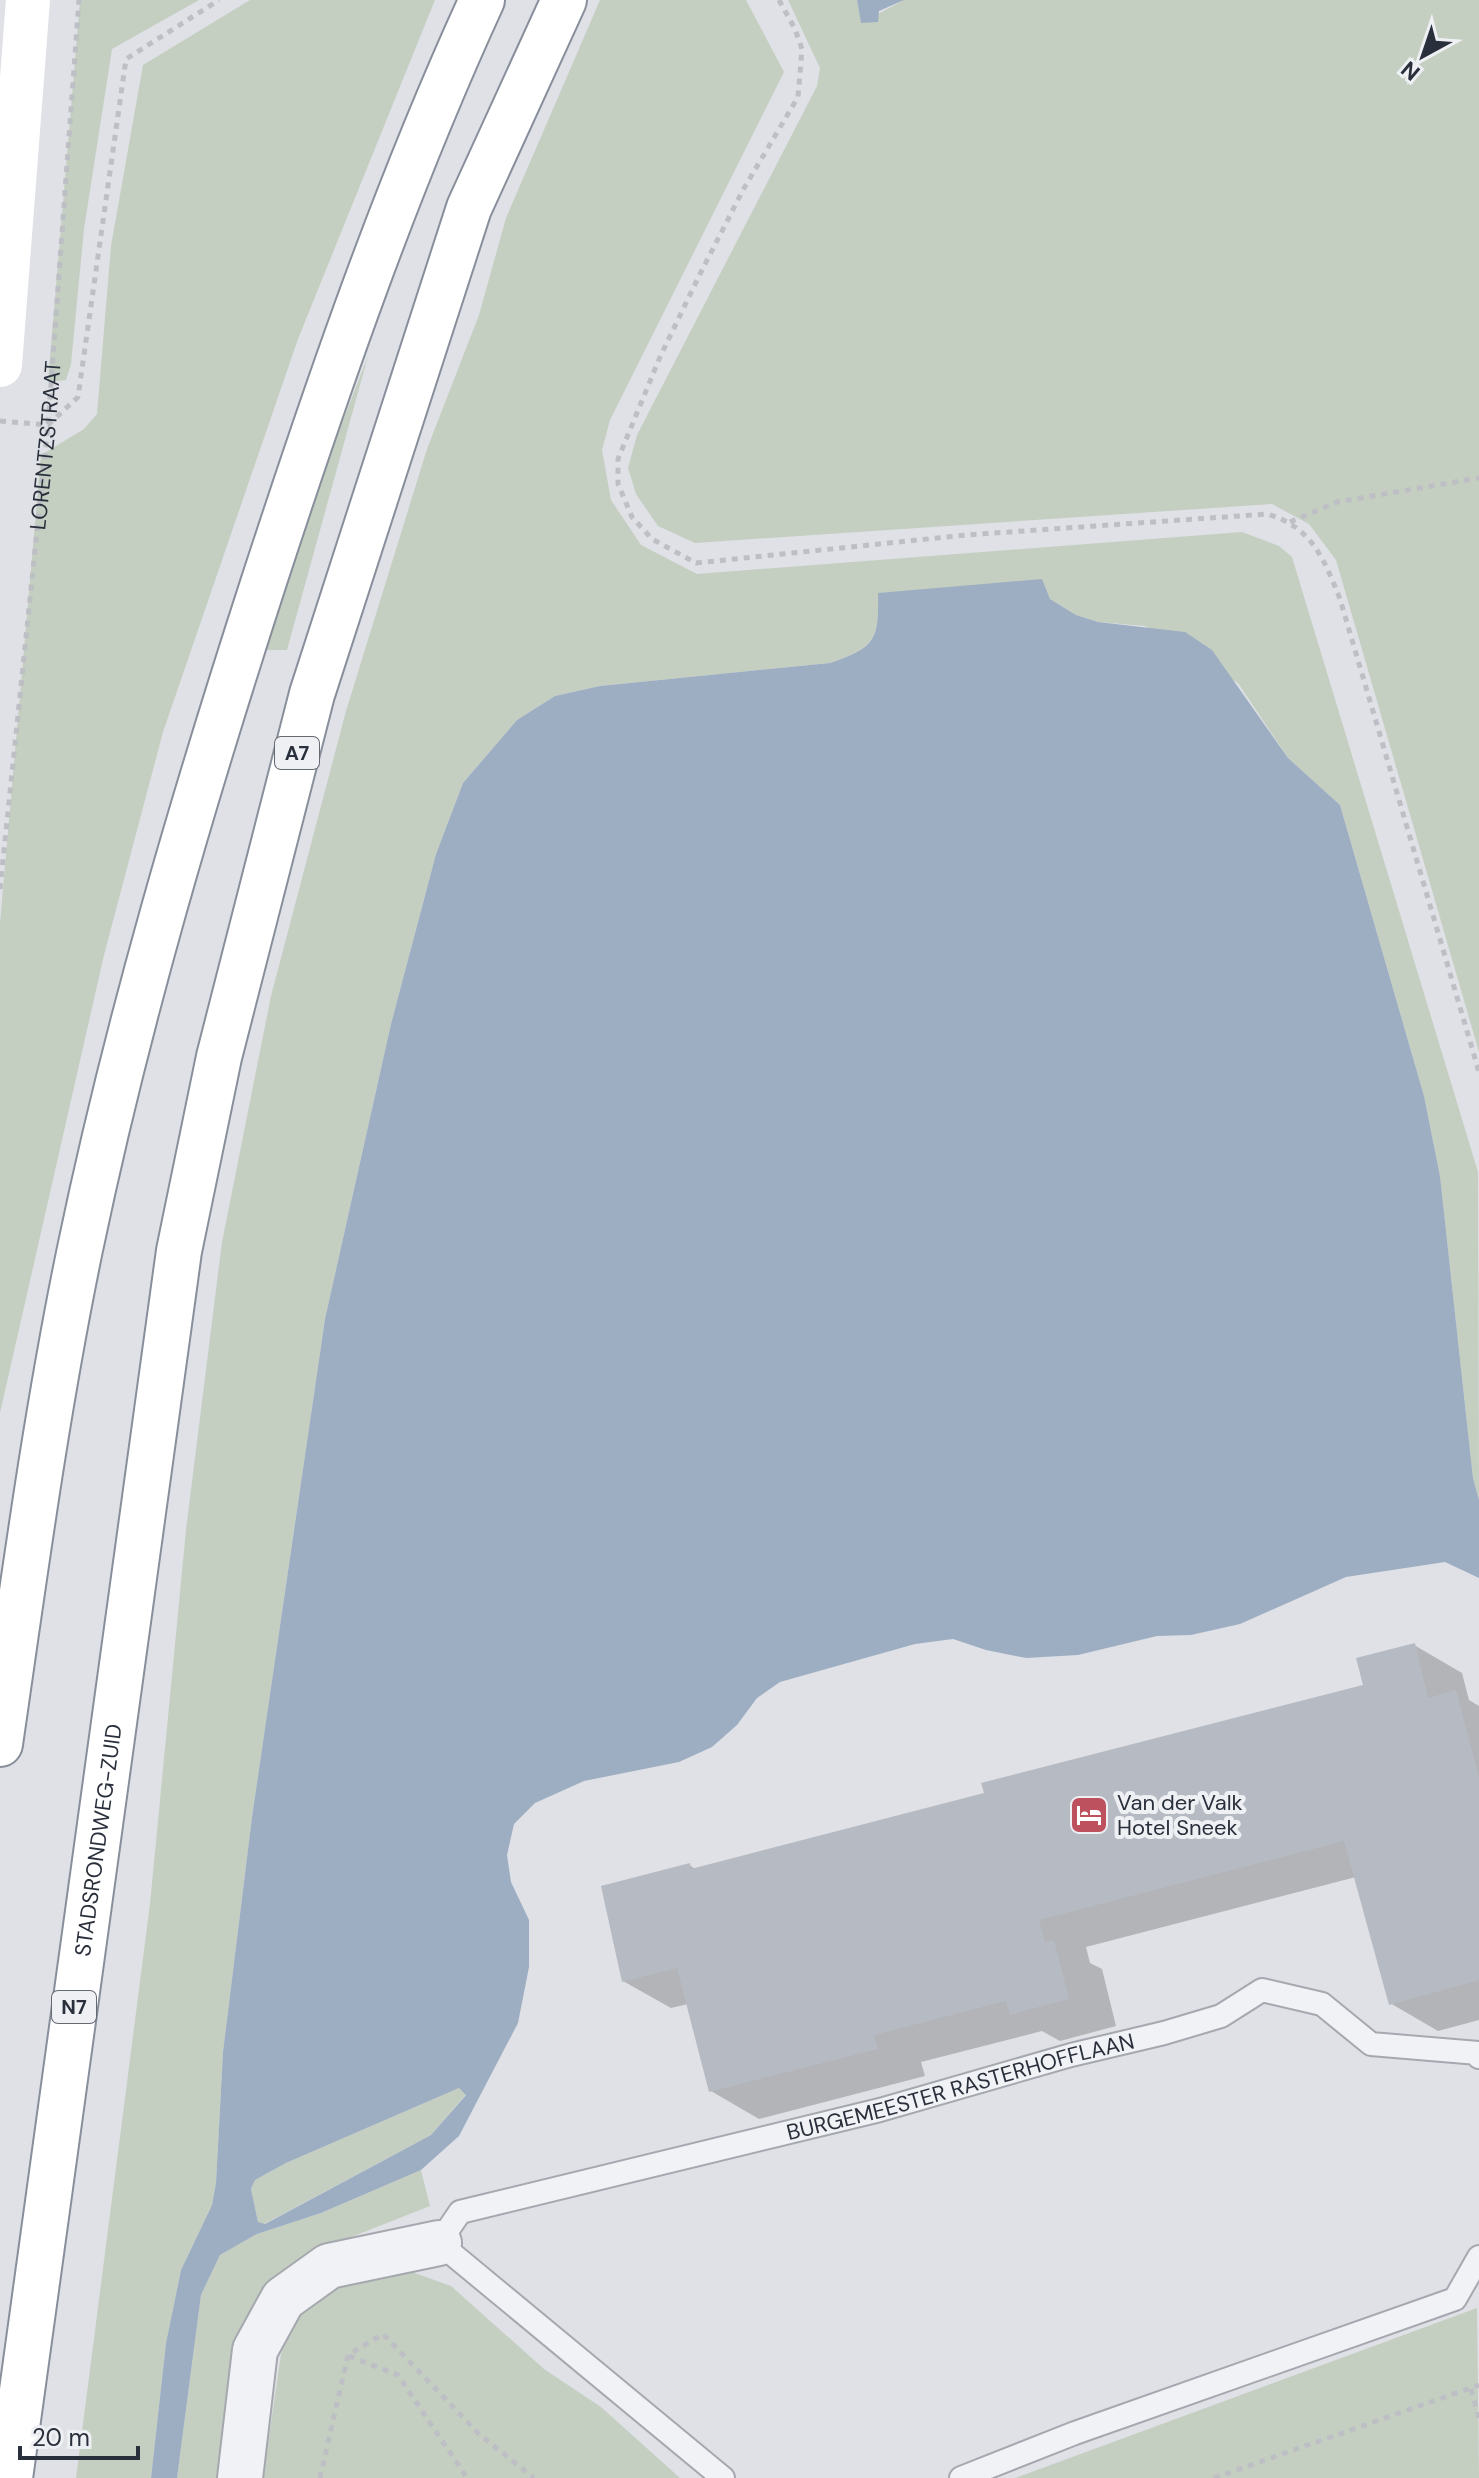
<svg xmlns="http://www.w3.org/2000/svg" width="1479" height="2478" font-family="'DM Sans',sans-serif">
  <rect width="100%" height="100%" fill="#dfe1e6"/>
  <!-- green -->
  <g fill="#c4cfc1">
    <path d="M80 0H199L112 49 84 229 71 364 66 380 48 382Z"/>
    <path d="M250 0H435L298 339 163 732 104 955 0 1413V923L41 455 84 429 97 414 111 246 143 65Z"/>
    <path d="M600 0H746L784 72 610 420 602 450 611 500 641 545 697 574 1242 532 1279 546 1292 557 1478 1172 1479 1500 1473 1478 1440 1176 1424 1096 1340 805 1288 758 1238 683 1145 626 1098 622 1076 615 1050 599 878 593C879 640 874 648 830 663L600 686 555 696 517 720 463 783 436 854 391 1024 325 1319 252 1817 223 2052 216 2183 212 2205 181 2270 166 2343 151 2478H76L150 1904 186 1530 222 1242 271 996 346 711 427 449 479 315 506 218Z"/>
    <path d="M788 0H857L861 23 904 0H1479V1052L1336 560 1309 524 1272 504 695 543 658 526 636 494 628 468 637 435 817 86 820 68Z"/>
    <path d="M368 356 287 650H262L288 563Z"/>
    <path d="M459 2088 466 2094 431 2135 264 2224 258 2222 251 2189 255 2180 286 2163Z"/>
    <path d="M421 2170 430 2206 321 2249 223 2478H177L201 2295 220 2255 257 2234 321 2213Z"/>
    <path d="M412 2272 451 2286 544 2369 601 2407 680 2478H263L283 2340 312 2301 359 2278Z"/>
    <path d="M1477 2308 1479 2478H1015Z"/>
  </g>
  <!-- water -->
  <g fill="#9eaec2" fill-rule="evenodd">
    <path d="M857 0H904L879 11 878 22 861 23Z"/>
    <path d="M1042 579 1050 599 1076 615 1098 622 1185 632 1212 650 1288 758 1340 805 1424 1096 1440 1176 1473 1478 1479 1500V1578L1445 1562 1346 1577 1240 1624 1191 1635 1157 1636 1078 1655 1026 1658 986 1650 953 1639 915 1644 780 1682 757 1698 737 1725 712 1747 679 1762 584 1781 535 1803 514 1824 507 1855 511 1882 529 1920V1967L518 2023 459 2136 421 2170 321 2213 257 2234 220 2255 201 2295 177 2478H151L166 2343 181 2270 212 2205 216 2183 223 2052 252 1817 325 1319 391 1024 436 854 463 783 517 720 555 696 600 686 830 663C875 648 879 640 878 593ZM459 2088 466 2095 431 2135 265 2224 258 2222 251 2189 255 2180 286 2163Z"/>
  </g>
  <!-- shadow -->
  <path fill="#0003" d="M1414 1645 1462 1673 1469 1700 1479 1706V2020L1438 2031 1390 2003 1356 1877 1086 1947 1090 1963 1102 1969 1116 2026 1060 2041 1042 2031 921 2062 925 2076 759 2119 711 2091 688 2004 671 2008 623 1981 689 1865 697 1870 986 1794 1365 1686Z"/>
  <!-- building -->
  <path fill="#b6bac2" d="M1415 1643 1428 1698 1456 1690 1479 1777V1980L1389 2005 1344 1841 1039 1920 1045 1942 1054 1940 1069 1999 1010 2015 1006 2001 874 2035 878 2049 709 2092 677 1968 622 1982 601 1886 690 1863 691 1869 984 1793 981 1783 1363 1685 1356 1658Z"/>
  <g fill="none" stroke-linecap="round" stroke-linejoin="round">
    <!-- lane casing -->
    <g stroke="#a5a8af" stroke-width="26">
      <g id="lane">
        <path id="s2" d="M723 2478 439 2243 460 2212 880 2110 1071 2055 1164 2033 1221 2016 1262 1990 1322 2004 1371 2044 1478 2053 1479 2057"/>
        <path d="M961 2478 1075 2433 1455 2299 1479 2257"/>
      </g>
    </g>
    <!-- street casing -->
    <g stroke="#a5a8af" stroke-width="48">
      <path id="street" d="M240 2478 255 2350 283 2299 329 2266 439 2243"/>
    </g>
    <!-- highway casing -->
    <g stroke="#888f9b" stroke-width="48">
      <g id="highway">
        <path d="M0 1744C24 1579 46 1413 80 1249 127 1023 193 800 264 581 328 385 396 187 482 0"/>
        <path id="s3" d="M10 2478 179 1251 219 1057 312 694 469 208 564 0"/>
      </g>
    </g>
    <!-- path -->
    <g stroke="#bdbfc5" stroke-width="5" stroke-dasharray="6 6" stroke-linecap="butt">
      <path d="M779 0 795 29 802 49 798 97 743 190 699 276 660 357 618 459V484L632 517 652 539 696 563 966 535 1267 514C1312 527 1324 559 1340 599L1479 1072"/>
      <path d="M0 421 48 425 78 397 126 59 219 0"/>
      <path d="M1290 522 1337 502 1479 478"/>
      <path id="s1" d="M0 889 48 425 79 0"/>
      <path d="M349 2356 398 2375 467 2478"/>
      <path d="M1471 2389 1479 2418"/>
      <path d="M320 2478 348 2355 383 2334 479 2434 534 2478"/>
      <path d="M1214 2478 1479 2385"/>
    </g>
    <!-- lane -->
    <use href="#lane" stroke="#f1f2f5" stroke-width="22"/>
    <!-- street -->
    <use href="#street" stroke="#f1f2f5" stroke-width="44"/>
    <!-- secondary -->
    <path stroke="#fff" stroke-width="44" d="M0 365 28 0"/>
    <!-- highway -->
    <use href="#highway" stroke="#fff" stroke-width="44"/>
  </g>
  <!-- icons -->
  <defs>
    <g id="hotel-square" transform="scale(2)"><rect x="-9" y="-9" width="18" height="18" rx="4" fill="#bd525e" stroke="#eef0f4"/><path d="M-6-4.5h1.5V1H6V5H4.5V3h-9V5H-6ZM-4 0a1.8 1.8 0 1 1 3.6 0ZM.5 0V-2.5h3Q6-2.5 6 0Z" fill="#fff"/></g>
  </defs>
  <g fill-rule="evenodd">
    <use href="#hotel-square" x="1089" y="1815"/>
  </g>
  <g text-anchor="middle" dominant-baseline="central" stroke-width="8" stroke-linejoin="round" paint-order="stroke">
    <!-- shield labels -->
    <g fill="#eef0f4" stroke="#646972" stroke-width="2">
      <rect x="275" y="737" width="44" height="32" rx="6"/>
      <rect x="52" y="1991" width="44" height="32" rx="6"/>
    </g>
    <g font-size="20" font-weight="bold" fill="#292f3b">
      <text x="297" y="753">A7</text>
      <text x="74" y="2007">N7</text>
    </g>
    <!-- street labels -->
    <g font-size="22" fill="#292f3b" stroke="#eef0f4">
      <text stroke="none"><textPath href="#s1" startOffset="446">LORENTZSTRAAT</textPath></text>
      <text stroke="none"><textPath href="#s3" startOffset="644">STADSRONDWEG-ZUID</textPath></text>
      <text stroke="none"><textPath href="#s2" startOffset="922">BURGEMEESTER RASTERHOFFLAAN</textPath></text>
    </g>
    <!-- poi labels -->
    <g font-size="22" fill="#292f3b" stroke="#eef0f4" text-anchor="start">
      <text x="1117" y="1802">Van der Valk<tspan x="1117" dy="25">Hotel Sneek</tspan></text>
    </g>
  </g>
  <!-- north arrow -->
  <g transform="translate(1423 56) rotate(220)" stroke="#eef0f4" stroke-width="6" paint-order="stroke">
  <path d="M0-6L14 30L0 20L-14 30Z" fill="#292f3b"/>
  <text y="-12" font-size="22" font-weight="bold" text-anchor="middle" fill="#292f3b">N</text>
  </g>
  <!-- scale -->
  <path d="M20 2446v12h118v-12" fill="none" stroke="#292f3b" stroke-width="4"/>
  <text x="32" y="2446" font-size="24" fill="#292f3b" stroke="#eef0f4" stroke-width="6" paint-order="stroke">20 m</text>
</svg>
